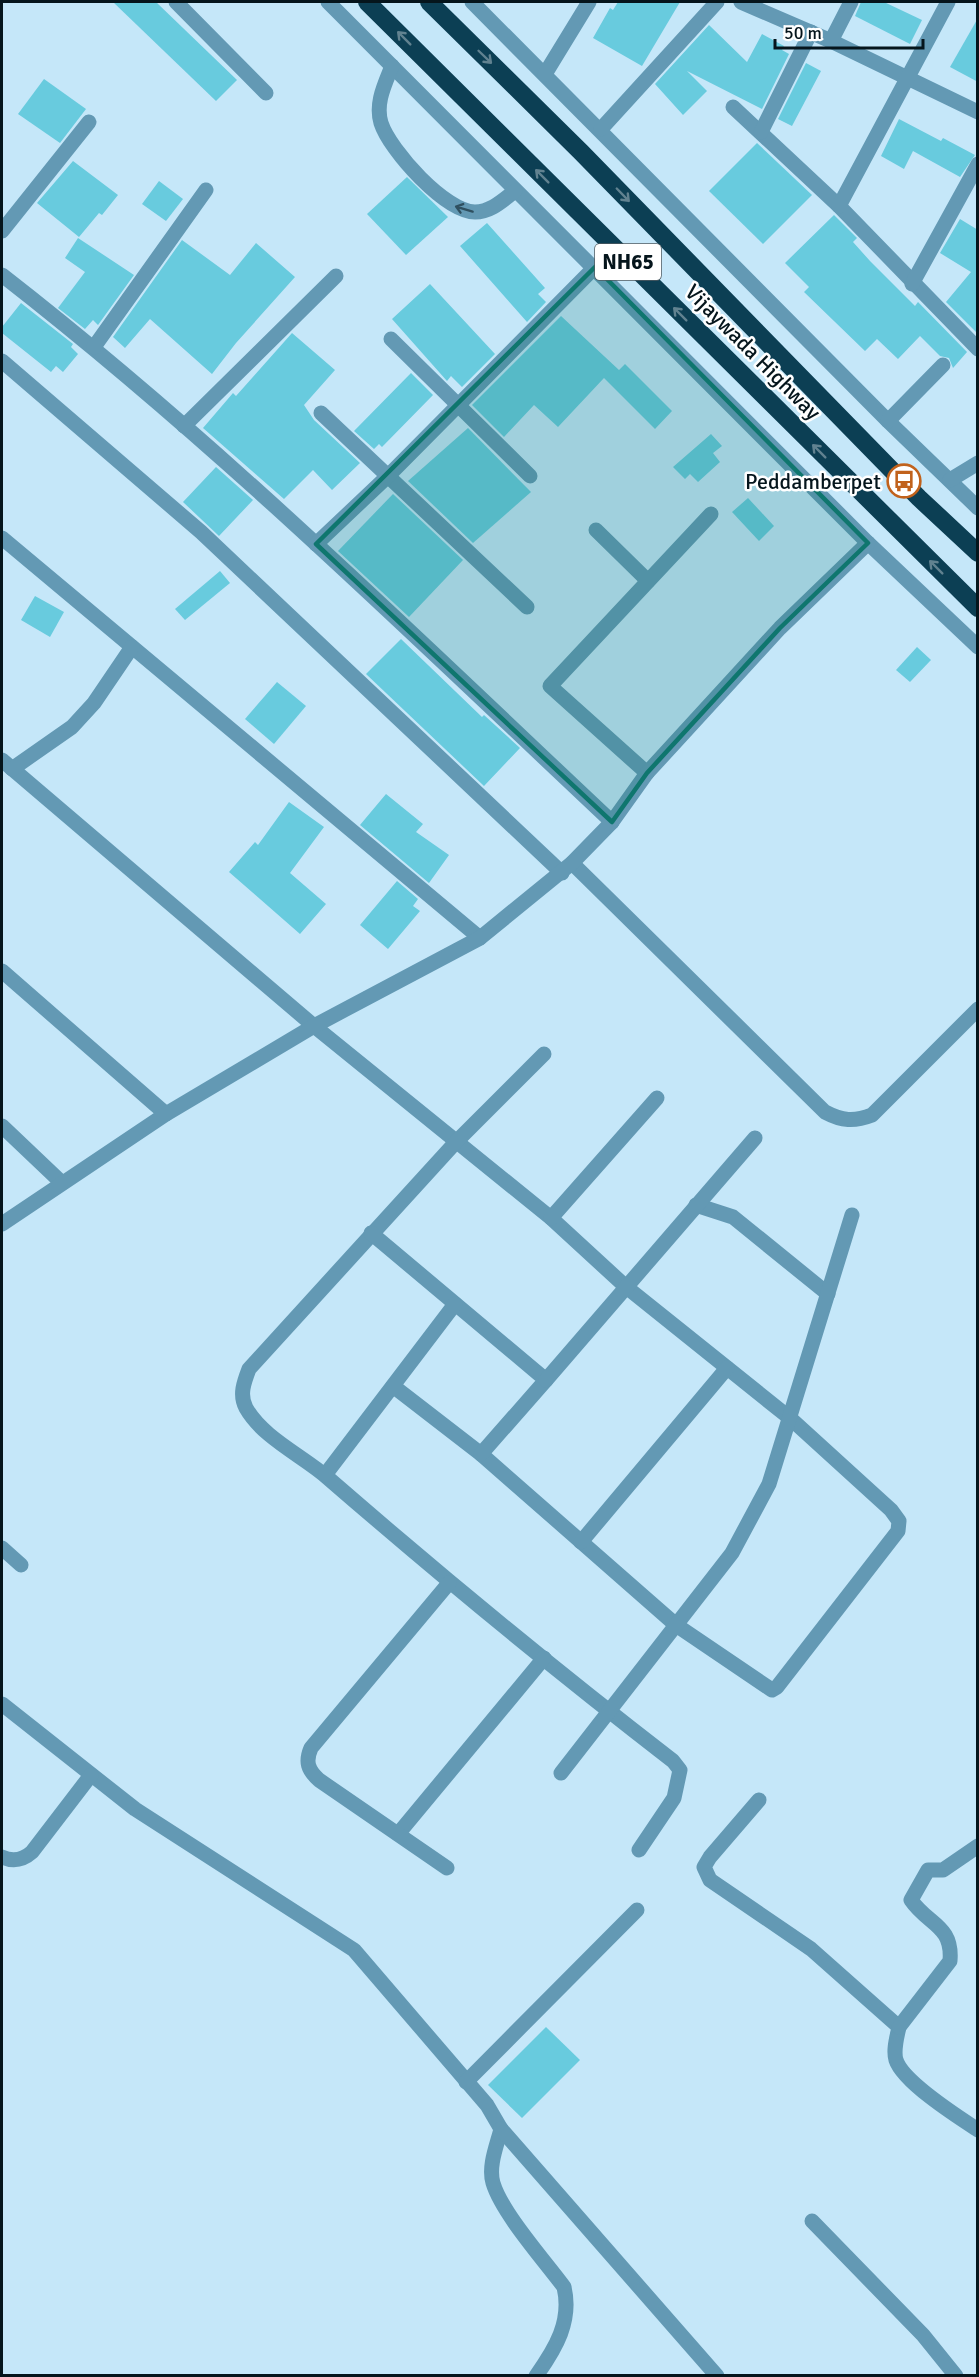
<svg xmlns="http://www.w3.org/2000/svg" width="979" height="2377" font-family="Signika,sans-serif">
  <rect width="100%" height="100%" fill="#c5e7f9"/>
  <!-- building -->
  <g fill="#68cbde">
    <path d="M113 2H156L237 80 216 101Z"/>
    <path d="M618 2H680L642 66 593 38 610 8 613 10Z"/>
    <path d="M861 2H884L922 20 910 44 855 16Z"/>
    <path d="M978 18V82L950 67Z"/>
    <path d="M709 25 747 62 762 34 784 46 782 50 789 54 762 109 687 71 707 91 683 115 655 84Z"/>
    <path d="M806 63 821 71 792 126 778 119Z"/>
    <path d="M44 79 86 109 60 143 18 114Z"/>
    <path d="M899 119 941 141 943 138 975 155 960 177 913 151 904 169 881 156Z"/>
    <path d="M757 143 812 195 763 244 709 191Z"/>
    <path d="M73 161 118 195 102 215 99 213 79 237 37 203Z"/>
    <path d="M407 177 448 217 406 255 367 214Z"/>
    <path d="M159 181 183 199 166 221 142 204Z"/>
    <path d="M834 215 857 238 853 242 870 261 915 306 918 302 967 352 953 368 949 358 940 356 920 336 898 359 877 339 865 351 804 292 809 287 785 263Z"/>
    <path d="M960 219 978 230V334L946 302 971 272 940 253Z"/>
    <path d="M487 223 545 288 538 294 546 302 527 322 460 246Z"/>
    <path d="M78 238 134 275 98 325 93 320 85 329 58 308 85 272 65 258Z"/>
    <path d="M182 240 230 275 256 243 295 277 236 343 212 374 150 319 125 348 113 337Z"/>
    <path d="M430 284 495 354 462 387 451 376 447 381 392 319Z"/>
    <path d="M21 303 73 344 71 347 78 354 63 372 56 366 51 372 2 333V327Z"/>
    <path d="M561 316 619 370 625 364 672 411 655 429 604 378 558 427 534 405 504 437 472 405Z"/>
    <path d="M292 333 335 370 304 405 314 420 360 463 332 490 313 470 284 499 203 428 233 393 236 396Z"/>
    <path d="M411 373 433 395 382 447 379 444 374 449 354 431Z"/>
    <path d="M468 428 531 492 473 543 408 481Z"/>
    <path d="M711 434 722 446 713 453 720 462 698 482 690 474 685 479 673 467Z"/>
    <path d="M216 467 253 500 219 536 183 502Z"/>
    <path d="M393 494 463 560 409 617 338 551Z"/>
    <path d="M748 498 774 526 759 541 732 512Z"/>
    <path d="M220 571 230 583 185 620 175 609Z"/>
    <path d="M35 596 64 612 50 637 21 620Z"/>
    <path d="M401 639 482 717 484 715 520 748 484 786 366 674Z"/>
    <path d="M917 647 931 660 910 682 896 670Z"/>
    <path d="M277 682 306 706 274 744 245 719Z"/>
    <path d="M386 794 423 824 416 832 449 855 429 883 360 825Z"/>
    <path d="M289 802 324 827 290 873 326 904 300 934 229 872 255 842 258 845Z"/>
    <path d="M397 881 418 899 413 906 420 911 388 949 360 925Z"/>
    <path d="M546 2027 580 2060 522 2118 488 2085Z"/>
  </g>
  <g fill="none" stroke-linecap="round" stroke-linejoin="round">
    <!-- minor -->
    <g stroke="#6399b4" stroke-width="15">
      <path d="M176 2 266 93"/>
      <path d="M328 2 868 543 978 647"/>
      <path d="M472 2 888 421 978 508"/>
      <path d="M741 2 831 41 978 112"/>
      <path d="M831 41 851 2"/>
      <path d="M392 66C385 84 375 103 381 123 390 151 446 212 475 212 491 212 503 200 515 191"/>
      <path d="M545 74 589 2"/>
      <path d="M733 107 839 206 978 349"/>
      <path d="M601 129 717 2"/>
      <path d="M761 132 811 32"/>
      <path d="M839 206 948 2"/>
      <path d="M2 231 89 122"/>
      <path d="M2 275C218 443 413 635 612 822"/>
      <path d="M912 284 978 164"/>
      <path d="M391 339 530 476"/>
      <path d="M94 347 206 190"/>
      <path d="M2 361 201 532 562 873"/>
      <path d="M321 413 527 607"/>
      <path d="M888 421 943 365"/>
      <path d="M184 426 336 276"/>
      <path d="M950 480 978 463"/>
      <path d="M596 530 648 581"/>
      <path d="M2 538 480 938"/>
      <path d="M316 544 389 475 595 267"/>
      <path d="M2 760 314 1026 551 1218 625 1286 791 1419 891 1510 899 1521 898 1531 777 1687 772 1690 676 1625 481 1454 393 1386"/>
      <path d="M12 769 72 727 94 703 132 647"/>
      <path d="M647 773 550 686 711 514"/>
      <path d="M572 863 825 1112C842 1121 854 1122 872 1115L978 1009"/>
      <path d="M2 971 166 1114"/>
      <path d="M544 1054 455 1143 249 1369C244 1382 239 1395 246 1408 263 1438 303 1456 328 1478 441 1576 555 1670 673 1761L680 1770 674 1798 639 1850"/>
      <path d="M2 1126 62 1183"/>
      <path d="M696 1205 733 1217 828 1294"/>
      <path d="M551 1218 657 1098"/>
      <path d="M2 1224 166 1114 314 1026 480 938 572 863 612 822 647 773 780 628 868 543"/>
      <path d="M371 1233 546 1380 481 1454"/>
      <path d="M546 1380 755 1138"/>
      <path d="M325 1475 455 1304"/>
      <path d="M581 1542 727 1368"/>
      <path d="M2 1548 21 1565"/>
      <path d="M2 1704 135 1809 354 1950 487 2105 501 2129C497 2145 488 2166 493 2183 502 2213 544 2260 564 2287 572 2321 556 2348 536 2376"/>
      <path d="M561 1773 732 1553 769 1484 852 1215"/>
      <path d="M759 1800 710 1857 704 1867 710 1880 811 1949 899 2027C897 2037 893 2050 896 2060 903 2082 958 2117 978 2130"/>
      <path d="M398 1834 544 1658"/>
      <path d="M2 1857C13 1862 23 1860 32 1852L91 1775"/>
      <path d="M447 1868 319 1780C308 1770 305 1762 311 1748L449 1583"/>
      <path d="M899 2027 950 1961C953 1925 928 1925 911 1900L928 1870H943L978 1846"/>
      <path d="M466 2082 637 1910"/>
      <path d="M501 2129 717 2376"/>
      <path d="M812 2221 923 2335 956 2376"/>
    </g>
    <!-- highway -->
    <g stroke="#0c3f54" stroke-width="18">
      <path d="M367 2 978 608"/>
      <path d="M429 2 581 152 919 498 978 553"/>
    </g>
  </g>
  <!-- one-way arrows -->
  <defs><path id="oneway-shaft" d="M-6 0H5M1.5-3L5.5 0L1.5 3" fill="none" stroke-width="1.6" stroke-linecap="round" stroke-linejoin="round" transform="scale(1.5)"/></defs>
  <g stroke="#618290">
    <use href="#oneway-shaft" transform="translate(404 38) rotate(-135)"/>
    <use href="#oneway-shaft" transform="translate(485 57) rotate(44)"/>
    <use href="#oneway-shaft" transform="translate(542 176) rotate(-135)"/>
    <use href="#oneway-shaft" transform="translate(623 195) rotate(46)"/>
    <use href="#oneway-shaft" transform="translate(680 314) rotate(-135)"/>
    <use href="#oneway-shaft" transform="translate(819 451) rotate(-135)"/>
    <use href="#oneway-shaft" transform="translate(936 567) rotate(-135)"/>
  </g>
  <use stroke="#2f5060" href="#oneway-shaft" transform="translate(464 209) rotate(-163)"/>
  <!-- marked area -->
  <path fill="#0f766e" fill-opacity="0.2" stroke="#0f766e" stroke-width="4.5" stroke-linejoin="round" d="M595 267 868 543 780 628 647 773 612 822 316 544Z"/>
  <!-- icons -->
  <defs>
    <g id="bus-ring" transform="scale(1.725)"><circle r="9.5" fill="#fff" stroke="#c1621c" stroke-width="1.5"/><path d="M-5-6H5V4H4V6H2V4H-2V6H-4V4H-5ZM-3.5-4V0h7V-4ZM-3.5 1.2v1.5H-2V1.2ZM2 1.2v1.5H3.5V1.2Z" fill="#c1621c"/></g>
  </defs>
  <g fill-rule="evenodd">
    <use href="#bus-ring" x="904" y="481"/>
  </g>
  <g text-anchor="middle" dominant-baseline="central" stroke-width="5" stroke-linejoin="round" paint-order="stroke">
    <!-- shield labels -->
    <rect fill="#fff" stroke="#505b60" stroke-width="1.5" x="595" y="244" width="66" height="36" rx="4.5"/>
    <g font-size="21" font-weight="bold" fill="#05151c">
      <text x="628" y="262">NH65</text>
    </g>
    <!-- street labels -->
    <g font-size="22" fill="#05151c" stroke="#fff">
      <text transform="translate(753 352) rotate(45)">Vijaywada Highway</text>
    </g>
    <!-- poi labels -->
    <g font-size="22" fill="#05151c" stroke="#fff" text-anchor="end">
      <text x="881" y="481">Peddamberpet</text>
    </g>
  </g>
  <!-- border -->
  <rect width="979" height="2377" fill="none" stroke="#05151c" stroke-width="6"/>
  <!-- scale -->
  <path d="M775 39v9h148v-9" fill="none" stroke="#05151c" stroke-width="3"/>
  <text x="784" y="39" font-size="18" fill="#05151c" stroke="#ffffff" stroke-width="4.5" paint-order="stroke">50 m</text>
</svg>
